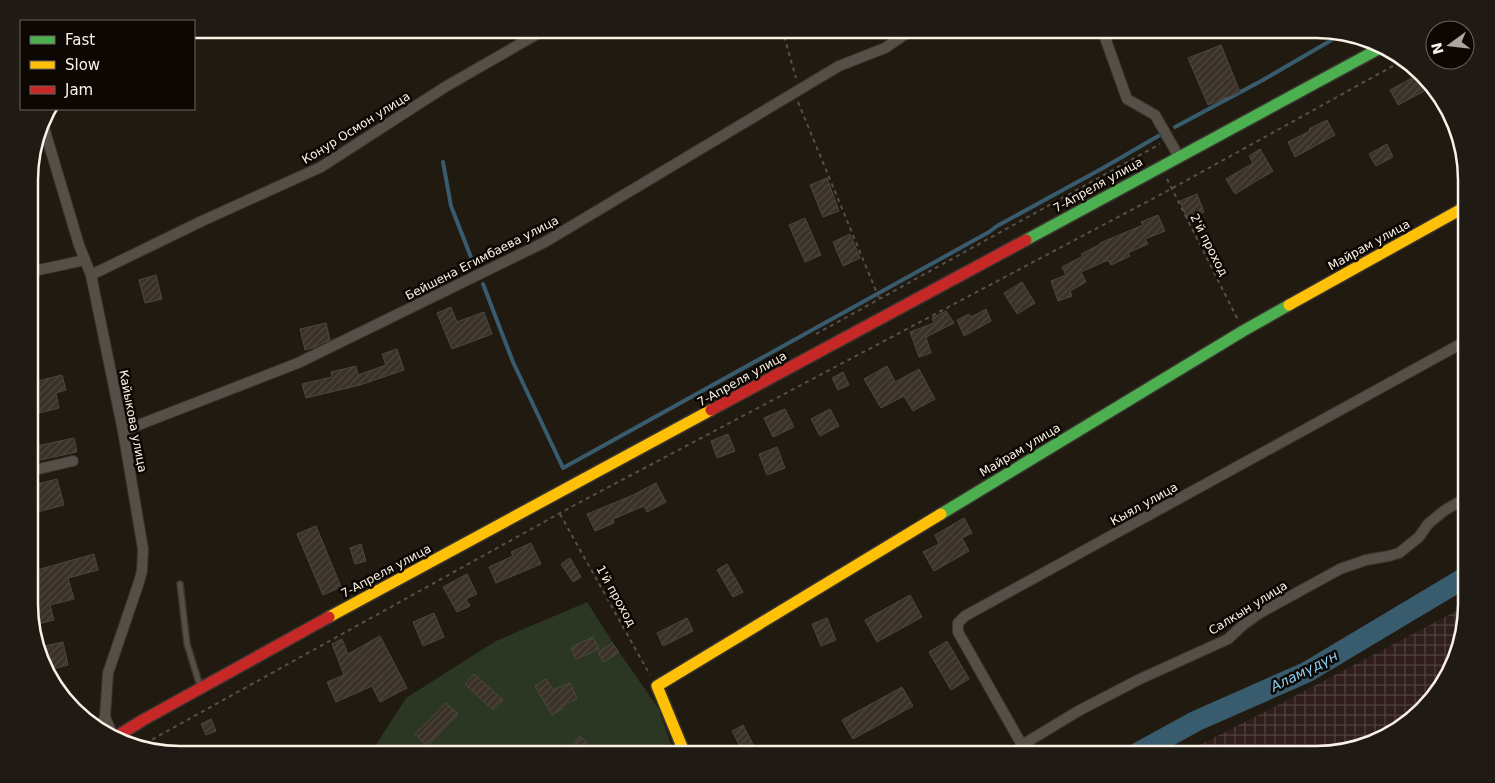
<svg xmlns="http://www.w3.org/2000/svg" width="1495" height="783" font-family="'DejaVu Sans',sans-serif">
  <defs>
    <pattern id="industrial-grid" width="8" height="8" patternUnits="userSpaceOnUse" patternTransform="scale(1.25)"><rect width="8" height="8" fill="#301e1d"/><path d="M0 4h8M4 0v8" fill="none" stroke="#4f3f3e"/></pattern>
    <pattern id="building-hatch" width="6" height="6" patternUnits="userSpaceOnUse" patternTransform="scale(1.25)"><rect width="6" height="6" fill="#3a3129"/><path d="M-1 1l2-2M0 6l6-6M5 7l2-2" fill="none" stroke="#4e453e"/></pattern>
  </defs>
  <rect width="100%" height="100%" fill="#201a10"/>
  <!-- industrial -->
  <path fill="url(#industrial-grid)" d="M1466 606 1451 671 1399 729 1325 754H1182L1270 709Z"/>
  <!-- green -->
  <path fill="#2b3723" d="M587 602 619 652 659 709 674 754H370L406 698 496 641Z"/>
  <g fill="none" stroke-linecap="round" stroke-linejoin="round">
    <!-- stream -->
    <g stroke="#385b6d" stroke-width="4">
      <path d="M1175 127 1263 80 1330 41 1339 34"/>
      <path d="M443 162 451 206 474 265"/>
      <path d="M483 284 513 362 563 468 989 232 997 226 1103 168 1160 135"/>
    </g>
    <!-- river -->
    <path stroke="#385b6d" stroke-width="21" d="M1136 754 1196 721 1307 672 1466 577"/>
  </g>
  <!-- building -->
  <g fill="url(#building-hatch)" stroke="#4e4740">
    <path d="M1221 45 1240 92 1208 105 1188 58Z"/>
    <path d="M1418 75 1432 87 1398 105 1390 90Z"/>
    <path d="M1327 120 1335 135 1295 157 1288 142 1310 131 1309 129Z"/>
    <path d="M1387 144 1393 157 1376 166 1369 154Z"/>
    <path d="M1260 149 1273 171 1235 194 1226 179 1253 163 1249 156Z"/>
    <path d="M827 178 839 211 823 217 810 185Z"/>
    <path d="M1197 194 1204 212 1187 219 1180 201Z"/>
    <path d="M1158 215 1165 231 1145 239 1148 244 1128 253 1130 256 1111 265 1108 260 1081 272 1086 282 1070 291 1072 296 1058 301 1051 281 1066 275 1062 267 1083 256 1081 254 1101 244 1100 243 1143 225 1141 222Z"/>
    <path d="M805 218 821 255 805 262 789 225Z"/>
    <path d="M850 234 860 258 843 266 833 242Z"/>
    <path d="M156 275 162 299 145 303 139 280Z"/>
    <path d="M1022 282 1035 303 1017 314 1004 293Z"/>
    <path d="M451 307 457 322 484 312 492 334 452 349 437 313Z"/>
    <path d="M986 309 991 321 964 336 957 320 969 314 971 317Z"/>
    <path d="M946 311 954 323 926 337 931 353 919 357 910 332 934 323 932 318Z"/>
    <path d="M326 323 330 340 312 348 305 350 300 329Z"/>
    <path d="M397 349 404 370 360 385 306 398 302 384 332 377 331 372 356 366 358 375 386 365 382 354Z"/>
    <path d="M887 366 895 382 919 369 935 399 913 411 904 396 881 408 864 379Z"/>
    <path d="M843 372 849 385 838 390 832 378Z"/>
    <path d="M62 375 66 390 56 393 59 408 35 414 33 407 30 408V397L33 396 30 383Z"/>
    <path d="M785 409 794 427 773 437 764 418Z"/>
    <path d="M830 409 839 426 820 436 811 419Z"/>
    <path d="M728 434 735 451 717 458 711 441Z"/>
    <path d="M74 438 77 452 35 461 32 447Z"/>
    <path d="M777 447 785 468 767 475 759 454Z"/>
    <path d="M57 479 64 505 30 514V486Z"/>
    <path d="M656 483 666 502 647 512 644 506 613 519 614 523 595 531 587 514 631 496Z"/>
    <path d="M964 518 972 533 962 538 969 551 934 571 923 552 939 544 935 535Z"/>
    <path d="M316 526 341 587 323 595 297 534Z"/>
    <path d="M531 543 541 564 496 583 489 567 513 556 511 552Z"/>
    <path d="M361 544 366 561 355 564 350 548Z"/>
    <path d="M94 554 98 570 68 578 74 599 50 605 54 620 38 624 34 610 30 611V572Z"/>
    <path d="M570 558 581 577 573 582 561 564Z"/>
    <path d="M727 564 743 592 733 597 717 570Z"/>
    <path d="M467 574 477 594 466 599 470 606 457 612 443 587Z"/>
    <path d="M910 595 922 617 877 642 865 620Z"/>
    <path d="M434 613 444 637 423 646 413 622Z"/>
    <path d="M687 618 693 631 663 646 657 633Z"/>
    <path d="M827 618 836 640 821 646 812 624Z"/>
    <path d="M380 636 407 688 380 702 372 686 336 702 327 682 344 675 332 644 342 639 348 654Z"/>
    <path d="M593 637 599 649 576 659 571 647Z"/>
    <path d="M947 641 969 679 951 690 929 652Z"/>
    <path d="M63 642 68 665 49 670 40 647Z"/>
    <path d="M612 643 619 652 604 662 598 653Z"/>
    <path d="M474 674 503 700 493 710 465 684Z"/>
    <path d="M546 679 553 690 570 683 577 699 562 706 563 708 552 715 535 686Z"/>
    <path d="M902 687 913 706 853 739 842 720Z"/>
    <path d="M446 703 458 714 427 746 415 734Z"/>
    <path d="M211 719 216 731 206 735 201 724Z"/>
    <path d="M743 725 758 754H744L732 731Z"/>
    <path d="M580 736 599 754H563Z"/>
  </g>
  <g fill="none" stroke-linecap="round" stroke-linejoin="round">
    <!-- lane casing -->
    <g stroke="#39342d" stroke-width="8">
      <path id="lane" d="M180 584 187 644 200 686"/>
    </g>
    <!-- street casing -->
    <g stroke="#39342d" stroke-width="12">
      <g id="street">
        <path d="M1102 29 1127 99 1155 115 1179 157"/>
        <path d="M42 121 79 245 91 275 123 431 143 549 142 571 139 582 108 673 105 717 99 728"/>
        <path d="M29 272 85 260"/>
        <path d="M91 275 202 221 321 167 445 87 546 29"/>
        <path d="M123 431 298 363 545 242 839 66 885 48 913 29"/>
        <path d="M30 471 73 461"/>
        <path d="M105 717 114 738"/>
        <path d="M1022 745 958 632V623L965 616 1466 341"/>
        <path d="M1014 754 1022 745 1080 710 1140 679 1228 639 1243 625 1260 613 1340 569 1366 560 1389 556 1399 553 1419 537 1428 524 1445 510 1466 498"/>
      </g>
    </g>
    <!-- fast casing -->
    <g stroke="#39342d" stroke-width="14">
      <g id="fast">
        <path d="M1026 240 1384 46"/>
        <path d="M941 514 1243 331 1289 305"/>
        <path d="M113 739H115"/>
      </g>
    </g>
    <!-- slow casing -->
    <g stroke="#39342d" stroke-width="14">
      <g id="slow">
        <path d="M1289 305 1465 207"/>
        <path d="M329 617 711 410"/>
        <path d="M685 754 657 686 941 514"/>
      </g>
    </g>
    <!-- jam casing -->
    <g stroke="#39342d" stroke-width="14">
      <g id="jam">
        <path d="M711 410 1026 240"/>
        <path d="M114 738 143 720 329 617"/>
      </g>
    </g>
    <!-- path -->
    <g stroke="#56504a" stroke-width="2" stroke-dasharray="4 4" stroke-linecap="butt">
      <path d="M782 29 796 78"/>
      <path d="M798 102 879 298"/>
      <path d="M1167 179 1238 320"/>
      <path d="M816 334 1160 144"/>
      <path d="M560 514 650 675"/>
      <path d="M152 748 153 739 571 507 1171 189 1402 61"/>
    </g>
    <!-- lane -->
    <use href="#lane" stroke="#544f47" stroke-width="5"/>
    <!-- street -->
    <use href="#street" stroke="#544f47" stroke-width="10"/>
    <!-- fast -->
    <use href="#fast" stroke="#4caf50" stroke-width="11"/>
    <!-- slow -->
    <use href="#slow" stroke="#ffc107" stroke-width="11"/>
    <!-- jam -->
    <use href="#jam" stroke="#c62828" stroke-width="11"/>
  </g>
  <g text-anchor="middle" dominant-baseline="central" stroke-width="5" stroke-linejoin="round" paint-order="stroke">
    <!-- street labels -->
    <g font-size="12" fill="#fbf2e7" stroke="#0c0702">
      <text transform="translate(356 128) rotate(-32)">Конур Осмон улица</text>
      <text transform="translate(1098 185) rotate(-29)">7-Апреля улица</text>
      <text transform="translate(1209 245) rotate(63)">2'й проход</text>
      <text transform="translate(1369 245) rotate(-29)">Майрам улица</text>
      <text transform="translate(482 258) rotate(-27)">Бейшена Егимбаева улица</text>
      <text transform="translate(742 379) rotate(-29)">7-Апреля улица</text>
      <text transform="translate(133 421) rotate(79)">Кайыкова улица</text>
      <text transform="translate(1020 450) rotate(-31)">Майрам улица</text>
      <text transform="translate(1144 504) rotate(-29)">Кыял улица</text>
      <text transform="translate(386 571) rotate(-28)">7-Апреля улица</text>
      <text transform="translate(616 596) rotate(61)">1'й проход</text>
      <text transform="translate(1248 608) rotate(-32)">Салкын улица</text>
    </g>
    <!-- water labels -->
    <g font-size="14" font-style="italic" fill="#8bcff4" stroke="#0c0702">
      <text transform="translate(1304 671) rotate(-27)">Аламүдүн</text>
    </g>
  </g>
  <!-- crop -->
  <path d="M0 0H1495V783H0ZM180 38H1316A142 142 0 0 1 1458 180V604A142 142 0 0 1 1316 746H180A142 142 0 0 1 38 604V180A142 142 0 0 1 180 38Z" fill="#1f1a14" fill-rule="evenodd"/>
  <path fill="none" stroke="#fbf2e7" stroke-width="2.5" d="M180 38H1316A142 142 0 0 1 1458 180V604A142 142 0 0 1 1316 746H180A142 142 0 0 1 38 604V180A142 142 0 0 1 180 38Z"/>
  <!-- legend -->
  <rect x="20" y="20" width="175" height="90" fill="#0c0702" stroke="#6c655e"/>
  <rect x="30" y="36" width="25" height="8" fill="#4caf50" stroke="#6c655e"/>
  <text x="65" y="45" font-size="15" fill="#fbf2e7">Fast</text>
  <rect x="30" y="61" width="25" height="8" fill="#ffc107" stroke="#6c655e"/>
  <text x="65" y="70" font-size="15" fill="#fbf2e7">Slow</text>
  <rect x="30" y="86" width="25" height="8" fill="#c62828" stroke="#6c655e"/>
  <text x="65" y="95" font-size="15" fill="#fbf2e7">Jam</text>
  <!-- north arrow -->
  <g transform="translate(1450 45) rotate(255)"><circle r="24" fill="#0c0702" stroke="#6c655e"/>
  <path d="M0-4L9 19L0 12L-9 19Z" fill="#aea69c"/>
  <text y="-8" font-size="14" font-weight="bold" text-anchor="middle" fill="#fbf2e7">N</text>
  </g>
</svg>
